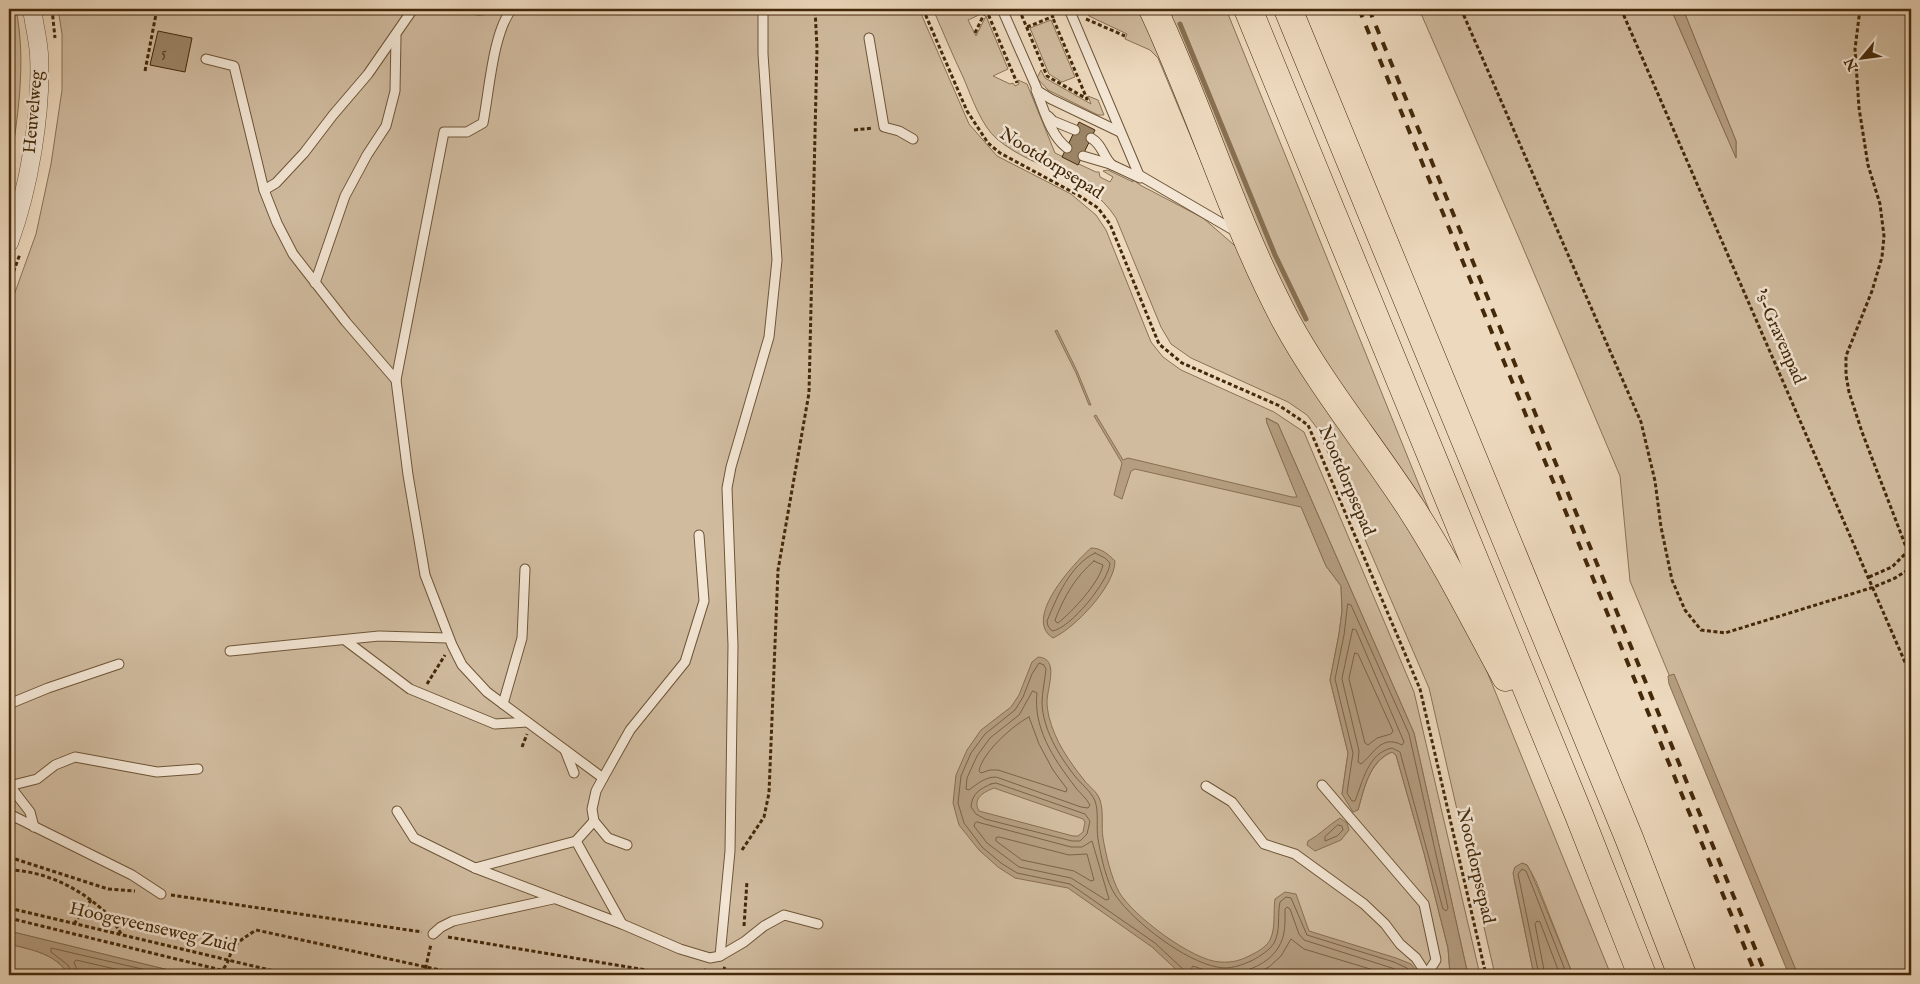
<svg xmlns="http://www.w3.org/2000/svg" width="1920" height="984" font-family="'IM FELL English',serif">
  <rect width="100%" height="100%" fill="#edd9be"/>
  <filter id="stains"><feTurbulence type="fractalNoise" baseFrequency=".004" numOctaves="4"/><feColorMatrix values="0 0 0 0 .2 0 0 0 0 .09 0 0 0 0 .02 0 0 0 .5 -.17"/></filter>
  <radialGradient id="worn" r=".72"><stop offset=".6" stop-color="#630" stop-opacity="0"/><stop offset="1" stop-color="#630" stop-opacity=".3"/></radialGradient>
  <!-- green -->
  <g fill="#d0bb9f" stroke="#8a7254">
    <path d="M9 9H16C27 65 17 120 9 176Z"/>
    <path d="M58 9H919L969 124 997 156 1071 194 1096 215 1106 230 1151 342 1163 357 1181 370 1274 412 1304 432 1414 692 1480 975H1468L1414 733 1278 424 1267 418V423L1326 566 1341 586 1342 611 1339 634 1330 680 1348 753 1342 794 1358 810C1364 789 1369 762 1392 752L1396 755 1424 853 1448 948 1450 974 1438 973 1437 975H189L9 931V309L36 234 51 164 62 90V34Z"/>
    <path d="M933 9H983L981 14 968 20 976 36 986 16 1008 69 993 76 1010 84 1013 83 1015 86 1019 84 1018 80 1027 84 1055 153 1096 172H1099L1100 177 1110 182 1113 177 1103 171 1108 170 1133 182 1131 178 1140 185 1203 218 1241 251 1319 386 1468 625 1611 975H1573L1536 881 1527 865 1522 863 1514 879 1534 975H1495L1429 688 1317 428 1307 415 1288 402 1191 358 1171 344 1161 327 1116 218C1086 172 1035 171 997 139 982 127 971 96 964 79 953 56 943 32 933 9Z"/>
    <path d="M1085 9H1146L1223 214 1158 58 1150 50 1125 39 1127 34 1089 16Z"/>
    <path d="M1160 9H1226L1445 549 1310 351Z"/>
    <path d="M1419 9H1671L1736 157V141L1683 9H1911V975H1794L1630 581 1620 476 1519 238Z"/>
    <path d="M1051 20 1075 77 1062 82 1049 74 1030 28Z"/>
    <path d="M1041 70 1045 78 1091 104 1088 96 1098 100 1104 115H1098L1048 90 1037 78Z"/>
    <path d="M9 944C32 950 55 953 69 975H9Z"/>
  </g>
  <!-- water -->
  <g fill="#b49d80" stroke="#876f50" fill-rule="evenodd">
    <path d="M1671 9H1683L1736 141V158Z"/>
    <path d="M1057 330 1077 371 1091 405H1089L1076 373 1055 331Z"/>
    <path d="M1096 415 1123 460 1128 458 1292 497H1297L1267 423 1266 418 1278 424 1414 733 1468 975H1437L1438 973 1450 974 1448 948 1424 853 1396 755 1392 752C1369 761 1364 789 1358 810L1353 812 1342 794 1348 753 1330 680 1339 634 1342 611 1341 586 1326 566 1301 507 1135 469 1131 471 1122 499 1114 495 1122 463 1094 416Z"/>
    <path d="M1091 548C1101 548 1108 554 1115 561 1115 586 1075 628 1053 638 1022 619 1074 563 1091 548Z"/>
    <path d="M1038 657C1060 658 1047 688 1047 702 1047 707 1048 712 1049 717 1055 741 1069 761 1084 780 1089 787 1097 791 1100 800 1104 812 1101 826 1103 838 1106 855 1111 877 1119 892 1133 916 1193 961 1220 962 1233 963 1242 960 1253 954 1259 951 1267 946 1270 940 1276 927 1273 913 1275 899L1285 892 1296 894 1309 931 1396 958 1411 964 1420 975H1182L1152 947 1068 888 1015 878 998 867 979 850 959 825 953 803 956 775 967 750 981 730 1011 707 1019 695 1032 662ZM994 788 1083 819 1085 822 1083 832 1078 836H1073L979 811C972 798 984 792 994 788Z"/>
    <path d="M1674 674 1798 975H1789L1669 684 1668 676Z"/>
    <path d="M1340 818 1347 823 1349 830 1341 840 1315 851 1307 845 1308 841C1320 835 1328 825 1340 818Z"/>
    <path d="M1522 863 1527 865 1531 872 1573 975H1534L1513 873 1515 867Z"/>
    <path d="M9 931 189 975H69C55 953 32 950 9 944Z"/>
  </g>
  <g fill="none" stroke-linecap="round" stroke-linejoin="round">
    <!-- shore -->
    <g stroke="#7c6344" stroke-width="1">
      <path d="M1095 553 1105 558 1110 563C1109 581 1070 629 1052 631L1048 626 1047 621C1057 597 1070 565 1095 553Z"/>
      <path d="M1094 561 1103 565C1099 583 1073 611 1058 623L1056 622 1055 620C1064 597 1075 577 1094 561Z"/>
      <path d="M1348 604 1351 605 1409 734 1448 908 1446 911 1443 909 1400 752 1392 748C1368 753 1363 781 1355 801H1352L1347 793 1353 753 1335 679 1344 635Z"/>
      <path d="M1353 629 1356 630 1404 742 1402 745C1381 734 1374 754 1361 764L1358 762 1359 751 1342 679Z"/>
      <path d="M1355 653 1358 654 1393 731 1391 734 1377 738 1368 745 1365 743 1349 679Z"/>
      <path d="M1033 691 1037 693C1033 727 1053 758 1073 784 1078 792 1086 797 1090 805L1088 808 1081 807 996 777C985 777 977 784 969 790L966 789 967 778 977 756 990 738 1019 715Z"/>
      <path d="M1029 717 1039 744 1053 770 1067 789 1066 792 998 770H990L981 773 979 771C982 753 1013 725 1029 717Z"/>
      <path d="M991 784 996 783 1085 814 1090 821 1087 834 1080 841H1072L985 819 976 814 971 807C972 793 980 789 991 784Z"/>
      <path d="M977 822 1071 847H1082L1092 841 1109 899 1106 900 1071 878 1019 867 987 843 974 826 975 823Z"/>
      <path d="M1338 825 1342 826 1343 830 1337 836 1325 841V837Z"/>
      <path d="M999 837 1069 855 1087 854 1094 880 1091 881 1074 871 1022 860 996 841V838Z"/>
      <path d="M73 975 68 965 51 952V948L168 975"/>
      <path d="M79 975 74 962 76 960 141 975"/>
      <path d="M1186 975 1184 970 1155 943 1070 884 1017 873 1001 863 982 847 964 823 958 803 961 776 971 753 985 734 1015 710 1023 697 1032 674 1039 663 1044 665 1046 669C1045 680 1042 692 1042 703 1043 729 1058 754 1074 775 1080 783 1091 791 1095 801 1099 812 1096 827 1098 839 1101 856 1106 882 1116 896 1135 923 1185 961 1217 967 1230 970 1242 965 1253 960 1260 956 1270 950 1274 943 1281 930 1277 916 1280 902L1286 897 1291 898 1307 935 1394 962 1407 968 1414 975"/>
      <path d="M1192 975 1191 969 1193 966C1202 969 1211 973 1220 974 1240 975 1267 966 1278 948 1286 936 1285 922 1285 909L1287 907 1290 909 1299 934 1304 940 1392 968 1405 975"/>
      <path d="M1253 975 1269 967 1281 956 1291 939 1304 949 1390 975"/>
      <path d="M1539 975 1518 874 1522 869 1526 871 1531 883 1567 975"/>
      <path d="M1545 975 1535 924 1537 921 1540 922 1560 975"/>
    </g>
    <!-- stream -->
    <path stroke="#876f50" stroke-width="5" d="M1180 24 1275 255 1306 319"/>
  </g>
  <!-- building -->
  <g fill="#9c8567" stroke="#442909">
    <path d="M158 31 192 38 185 72 150 65Z"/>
    <path d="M1079 122 1095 130 1078 165 1062 157Z"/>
  </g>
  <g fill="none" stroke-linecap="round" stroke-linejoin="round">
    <!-- lane casing -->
    <g stroke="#6e5536" stroke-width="11">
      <g id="lane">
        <path d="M471 9 479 10 492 9"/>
        <path d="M1002 9 1038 91 1051 99 1120 132"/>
        <path d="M1069 9 1139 175 1235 231"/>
        <path d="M869 38 884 127 899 131 913 139"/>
        <path d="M206 59 234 66 264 190 277 223 293 254 346 322 396 380 408 475 425 575 452 645 462 665 487 692 603 778"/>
        <path d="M1036 90C1044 109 1050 135 1067 148"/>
        <path d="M1048 116 1053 121 1075 130"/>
        <path d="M1091 138C1103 145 1103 157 1112 165"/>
        <path d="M1083 156 1110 164 1140 178"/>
        <path d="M264 190 276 183 304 153 333 115 368 74 413 9"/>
        <path d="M315 283 345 196 367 155 386 126 395 91 396 36"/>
        <path d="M396 380 444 132H467L483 123C489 93 493 31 512 9"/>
        <path d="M345 640 410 689 495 724 527 722"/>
        <path d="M230 651 379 636 448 638"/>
        <path d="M9 704 48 688 119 664"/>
        <path d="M503 704 522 638 525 569"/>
        <path d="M565 750 574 773"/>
        <path d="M1322 785 1424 904 1436 960 1427 974"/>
        <path d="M9 786 37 779 55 765 75 757 157 772 198 769"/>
        <path d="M10 786 30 812 34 827"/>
        <path d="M1206 786 1232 802 1264 844 1295 854 1364 904 1385 924 1400 944 1416 958 1427 975"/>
        <path d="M397 811 414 838 475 868 622 924 680 949 710 958 720 956 744 942 764 926 784 915 818 924"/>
        <path d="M9 814 132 875 161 894"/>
        <path d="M576 841 622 924"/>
        <path d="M627 845 608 838 594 821 592 809 596 791 603 778 630 730 685 662 704 601 699 535"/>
        <path d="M475 868 576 841 594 821"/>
        <path d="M433 934 441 927 453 921 553 899"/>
        <path d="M720 956 730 851 733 645 727 488 731 467 769 337 777 260 763 54V9"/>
      </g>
    </g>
    <!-- street casing -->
    <g stroke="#6e5536" stroke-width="19">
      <path id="street" d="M9 243C29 188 42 113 39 54 38 39 34 24 32 9"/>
    </g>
    <!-- highway casing -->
    <g stroke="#442909" stroke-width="29">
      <g id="highway">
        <path d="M1153 9C1201 111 1233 221 1286 321 1322 387 1370 445 1411 508 1446 562 1475 620 1506 677"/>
        <path d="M1248 9 1579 815 1642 975"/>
        <path d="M1288 9 1629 838 1682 975"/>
      </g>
    </g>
    <!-- path -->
    <g stroke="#442909" stroke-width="3" stroke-dasharray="4 2.5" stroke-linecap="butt">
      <path d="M52 9 55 38"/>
      <path d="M923 9 967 111 988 143 1000 153 1078 195 1098 208 1110 224 1159 344 1182 363 1280 406 1308 425 1420 689 1486 975"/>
      <path d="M986 9 1017 83"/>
      <path d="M1019 9 1047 76 1087 99 1052 16"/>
      <path d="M1461 9 1641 422 1655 481 1661 527 1672 580 1685 610 1701 630 1725 633 1874 587 1895 578 1911 568"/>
      <path d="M1621 9 1911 676"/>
      <path d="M1860 9 1855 49 1859 108 1868 165 1880 204 1884 236 1882 257 1872 291 1846 356V375L1849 392 1862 432 1911 560"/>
      <path d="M9 15 17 13"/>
      <path d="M1086 19 1125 36"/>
      <path d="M1027 27 1054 16"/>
      <path d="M975 33 986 10"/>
      <path d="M145 71 157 9"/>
      <path d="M854 130 873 128"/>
      <path d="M9 284 20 254"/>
      <path d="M1869 577 1892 567 1911 548"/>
      <path d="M427 684 445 655"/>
      <path d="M522 747 527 734"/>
      <path d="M742 850 764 817 769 793 778 570 809 393 817 48 815 9"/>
      <path d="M9 857 108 889 135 891"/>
      <path d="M9 870C45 871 80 888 106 913 113 919 117 928 122 935"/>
      <path d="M171 895 422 932"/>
      <path d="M9 908 291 975"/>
      <path d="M9 918 221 970C229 965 228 957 233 949 239 940 247 936 256 930L463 975"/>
      <path d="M74 924 91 900"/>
      <path d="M744 926 747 881"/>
      <path d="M448 937 676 975"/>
      <path d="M424 975 431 944"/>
      <path d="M679 975 704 973 706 969"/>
      <path d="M721 975 725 967"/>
    </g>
    <!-- lane -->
    <use href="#lane" stroke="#f3e6d5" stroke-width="9"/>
    <!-- street -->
    <use href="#street" stroke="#f3e6d5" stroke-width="18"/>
    <!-- highway -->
    <use href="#highway" stroke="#edd9be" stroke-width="28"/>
    <!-- rail -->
    <g stroke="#442909" stroke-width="4" stroke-dasharray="9 9" stroke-linecap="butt">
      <path d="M1359 9 1756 975"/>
      <path d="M1369 9 1766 975"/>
    </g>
  </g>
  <g text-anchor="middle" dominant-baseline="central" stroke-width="5" stroke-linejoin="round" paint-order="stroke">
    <!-- number labels -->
    <g font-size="15" fill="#5a4020">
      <text x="164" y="52">5</text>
    </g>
    <!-- street labels -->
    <g font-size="18" fill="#442909" stroke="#f3e6d5">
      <text transform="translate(34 112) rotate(-85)">Heuvelweg</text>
      <text transform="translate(1051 164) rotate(32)">Nootdorpsepad</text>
      <text transform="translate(1779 337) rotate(66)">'s-Gravenpad</text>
      <text transform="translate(1346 481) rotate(67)">Nootdorpsepad</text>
      <text transform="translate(1475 866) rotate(77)">Nootdorpsepad</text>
      <text transform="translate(153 928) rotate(13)">Hoogeveenseweg Zuid</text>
    </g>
  </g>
  <!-- margin -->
  <rect width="1920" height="984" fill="none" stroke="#edd9be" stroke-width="30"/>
  <rect x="10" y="10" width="1900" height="964" fill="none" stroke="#442909" stroke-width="2.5"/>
  <rect x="15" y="15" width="1890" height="954" fill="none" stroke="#442909"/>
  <!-- north arrow -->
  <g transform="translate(1862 58) rotate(241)" stroke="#f3e6d5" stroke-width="4" paint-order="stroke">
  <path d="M0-4L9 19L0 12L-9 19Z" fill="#442909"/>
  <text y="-8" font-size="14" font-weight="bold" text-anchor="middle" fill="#442909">N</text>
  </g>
  <rect width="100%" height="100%" filter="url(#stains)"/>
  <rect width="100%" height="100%" fill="url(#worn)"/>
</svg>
